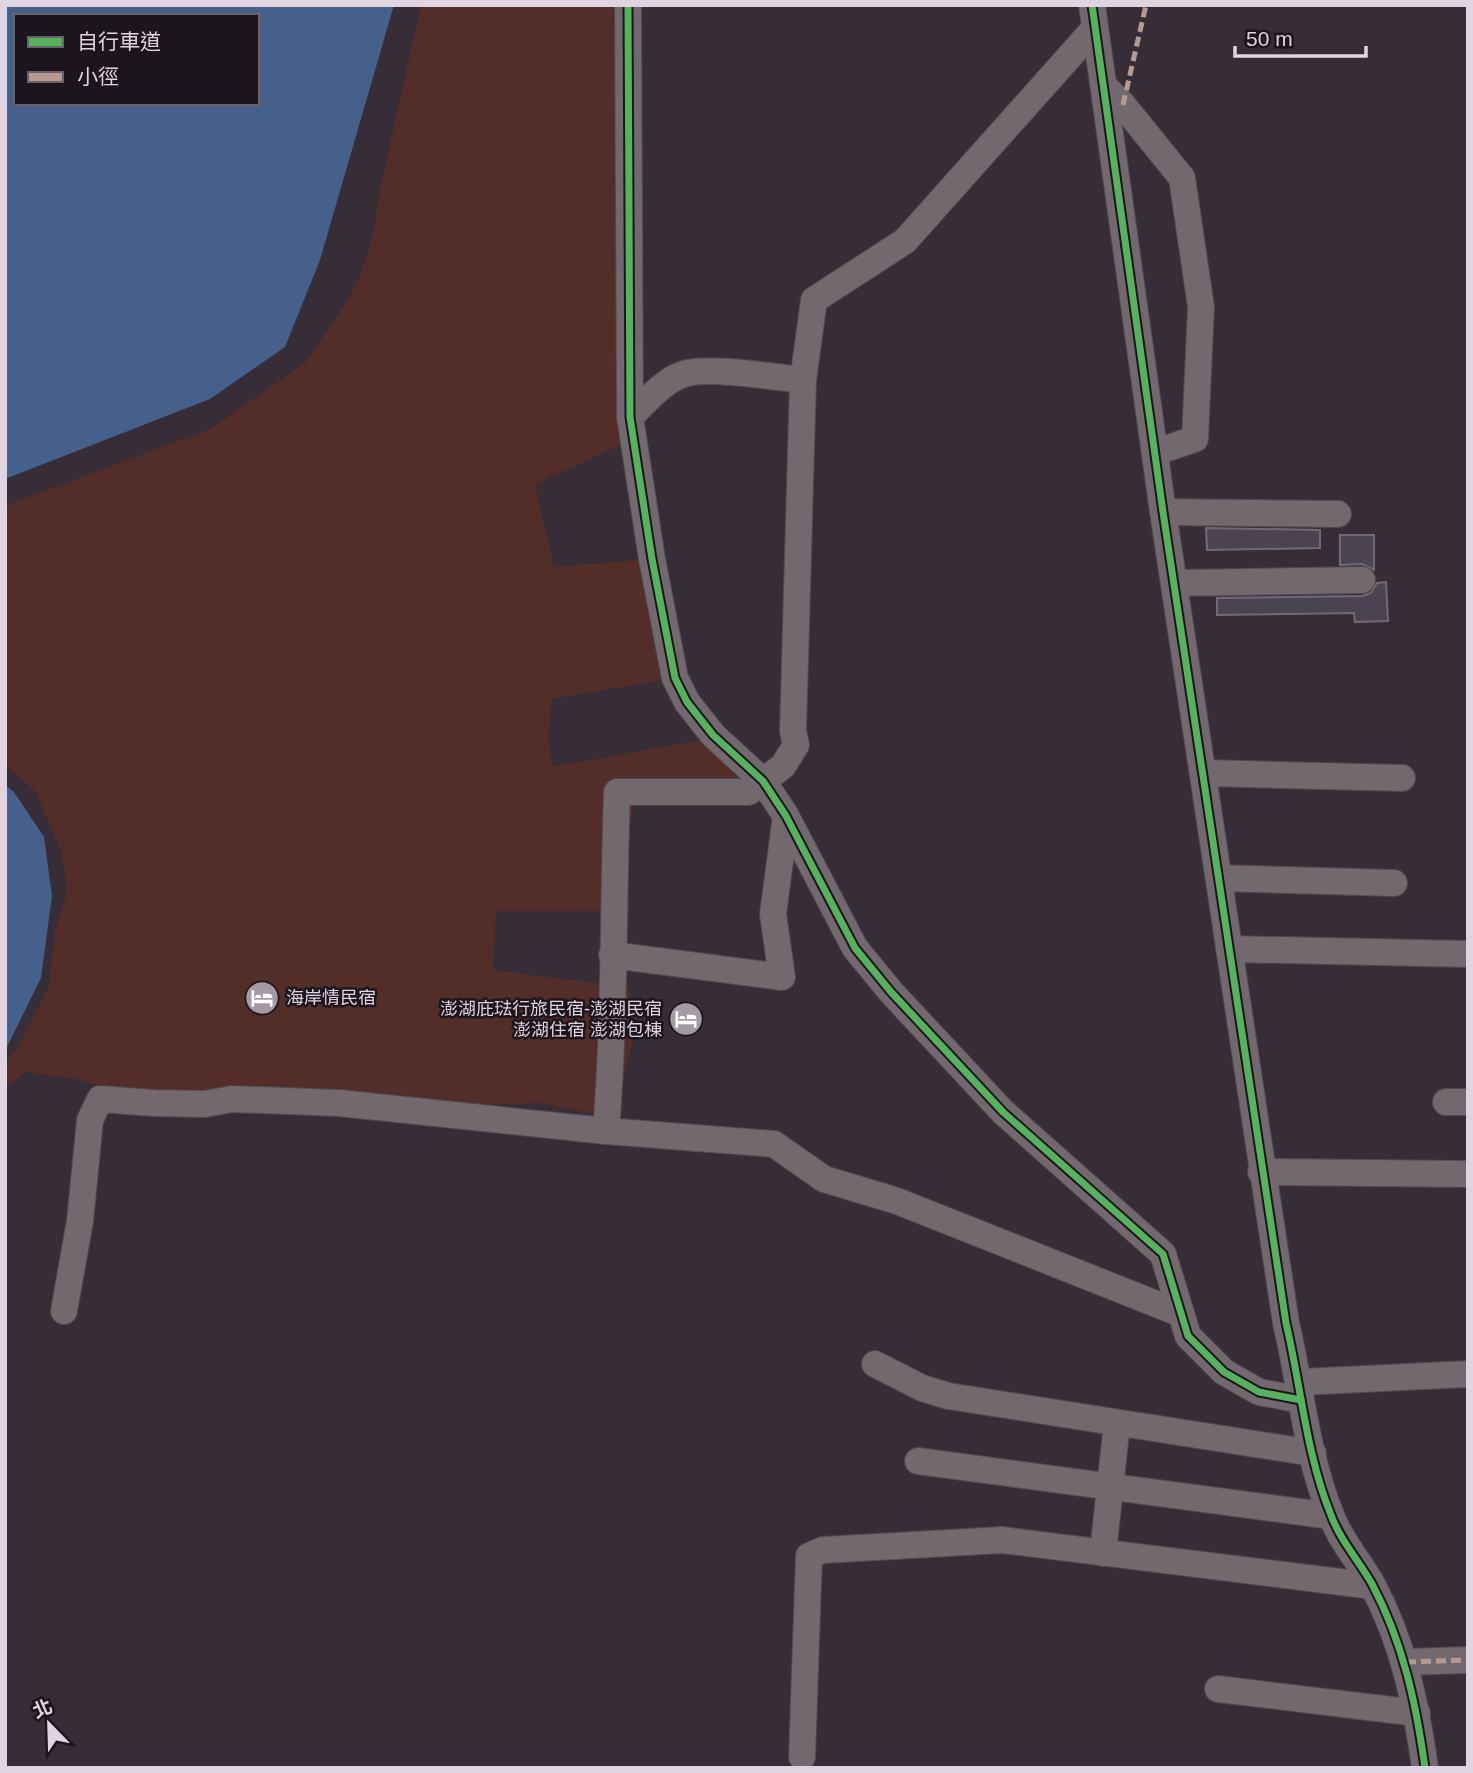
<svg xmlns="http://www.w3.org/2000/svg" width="1473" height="1773" font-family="Arial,'Noto Sans TC',sans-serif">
  <rect width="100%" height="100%" fill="#362d37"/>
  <!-- green -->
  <path fill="#532d27" d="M421 5H627L634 439 535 484 554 567 652 559 675 678 552 699 548 738 552 767 706 739 767 800H641L633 805 622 911H496L493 970 629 987 635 1029 615 1118 540 1103 463 1105 381 1093 131 1096 77 1079 26 1072 5 1088V1063L17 1048 49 986 55 930 67 893 62 853 35 791 5 764V506L210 429 305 363 346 303 359 279 372 240 381 185Z"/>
  <!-- water -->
  <g fill="#45608b" fill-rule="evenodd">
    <path d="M5 5H394L320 260 285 347 210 399 5 479ZM16 16H257V103H16Z"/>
    <path d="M5 785 14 792 44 837 52 896 41 978 5 1051Z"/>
  </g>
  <!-- building -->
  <g fill="#4a4452" stroke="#6f6b74" stroke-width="2">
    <path d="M1206 528 1320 530V548L1207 550Z"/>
    <path d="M1340 535H1374V570L1362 564 1340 565Z"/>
    <path d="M1386 582 1388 621 1355 622 1354 613 1217 615V598L1362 596 1371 593 1377 583Z"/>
  </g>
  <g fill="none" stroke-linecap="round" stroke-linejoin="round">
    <!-- minor casing -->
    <g stroke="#504951" stroke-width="28">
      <g id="minor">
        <path d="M628 5 630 417 652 559 675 678 687 702 713 735 763 781 786 816 855 948 891 992 1003 1112 1163 1254 1188 1336 1224 1372 1259 1392 1301 1400"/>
        <path d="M1092 5 1163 512 1286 1323C1301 1386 1306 1454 1331 1515 1340 1540 1359 1561 1372 1584 1403 1642 1416 1703 1425 1768"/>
        <path d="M1105 87 1123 105 1182 178 1201 307 1195 439 1156 452"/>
        <path d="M630 417C645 403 665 378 687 373 714 367 774 377 803 380L814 300 905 241 1095 28"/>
        <path d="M1163 512 1338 514"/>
        <path d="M1176 583 1362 580"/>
        <path d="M1205 773 1402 778"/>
        <path d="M1219 878 1394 883"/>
        <path d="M1229 949 1468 954"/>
        <path d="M612 955 782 977 773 914 786 816"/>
        <path d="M1446 1102H1468"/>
        <path d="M606 1131C615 1018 613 905 617 792H749L783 766 796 745 793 731 803 380"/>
        <path d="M1261 1172 1468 1174"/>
        <path d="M64 1311 80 1221 90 1120 100 1099 154 1103 205 1104 232 1099 339 1103 606 1131 774 1144 824 1179 897 1201 1179 1313"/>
        <path d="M875 1364 922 1388 948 1396 1313 1453"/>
        <path d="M1301 1382 1468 1374"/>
        <path d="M918 1461 1331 1516"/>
        <path d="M1103 1553 1117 1423"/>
        <path d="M1406 1662 1468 1660"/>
        <path d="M1218 1689 1417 1713"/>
        <path d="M802 1757 809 1556 823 1550 1002 1540 1373 1586"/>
      </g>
    </g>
    <!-- minor -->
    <use href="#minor" stroke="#72686d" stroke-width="26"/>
    <!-- quiet -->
    <g stroke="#b69a8f" stroke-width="5" stroke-dasharray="10 5" stroke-linecap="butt">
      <path d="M1123 105 1146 5"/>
      <path d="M1406 1662 1468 1660"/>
    </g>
    <!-- cycleway casing -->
    <g stroke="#1d151d" stroke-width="11">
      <g id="cycleway">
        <path d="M628 5 630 417 652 559 675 678 687 702 713 735 763 781 786 816 855 948 891 992 1003 1112 1163 1254 1188 1336 1224 1372 1259 1392 1301 1400"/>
        <path d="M1092 5 1163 512 1286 1323C1301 1386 1306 1454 1331 1515 1340 1540 1359 1561 1372 1584 1403 1642 1416 1703 1425 1768"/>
      </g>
    </g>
    <!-- cycleway -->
    <use href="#cycleway" stroke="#56b35d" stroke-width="7"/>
  </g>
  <!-- icons -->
  <defs>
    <g id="hotel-disc" transform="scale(1.75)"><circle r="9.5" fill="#a49aa4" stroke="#1d151d"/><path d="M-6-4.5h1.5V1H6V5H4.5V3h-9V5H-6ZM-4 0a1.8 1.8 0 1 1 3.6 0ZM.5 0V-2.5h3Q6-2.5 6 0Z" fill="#fff"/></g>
  </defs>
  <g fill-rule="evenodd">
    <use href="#hotel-disc" x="262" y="998"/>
    <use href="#hotel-disc" x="686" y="1019"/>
  </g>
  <g text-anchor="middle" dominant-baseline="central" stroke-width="5" stroke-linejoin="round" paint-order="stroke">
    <!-- poi labels -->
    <g font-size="18" fill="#dfd4df" stroke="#1d151d" text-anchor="start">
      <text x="286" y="998">海岸情民宿</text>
      <text x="662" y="1009" text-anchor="end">澎湖庇琺行旅民宿-澎湖民宿<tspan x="662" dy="21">澎湖住宿 澎湖包棟</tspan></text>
    </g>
  </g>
  <!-- border -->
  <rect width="1473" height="1773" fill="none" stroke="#dfd4df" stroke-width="14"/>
  <!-- legend -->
  <rect x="14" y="14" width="245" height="91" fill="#1d151d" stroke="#6b616b" stroke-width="2"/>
  <rect x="28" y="37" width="35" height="10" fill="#56b35d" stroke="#6b616b" stroke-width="2"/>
  <text x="77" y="49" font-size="21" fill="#dfd4df">自行車道</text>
  <rect x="28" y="72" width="35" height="10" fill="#b69a8f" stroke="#6b616b" stroke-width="2"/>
  <text x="77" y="84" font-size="21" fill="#dfd4df">小徑</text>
  <!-- north arrow -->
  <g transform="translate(49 1724) rotate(337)" stroke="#1d151d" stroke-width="5" paint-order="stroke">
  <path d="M0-5L12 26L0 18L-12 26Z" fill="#dfd4df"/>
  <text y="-10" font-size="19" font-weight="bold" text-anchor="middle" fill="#dfd4df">北</text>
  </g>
  <!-- scale -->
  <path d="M1235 46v10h131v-10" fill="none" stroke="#dfd4df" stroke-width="3.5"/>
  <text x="1246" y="46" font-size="21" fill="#dfd4df" stroke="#1d151d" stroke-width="5" paint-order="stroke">50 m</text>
</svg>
